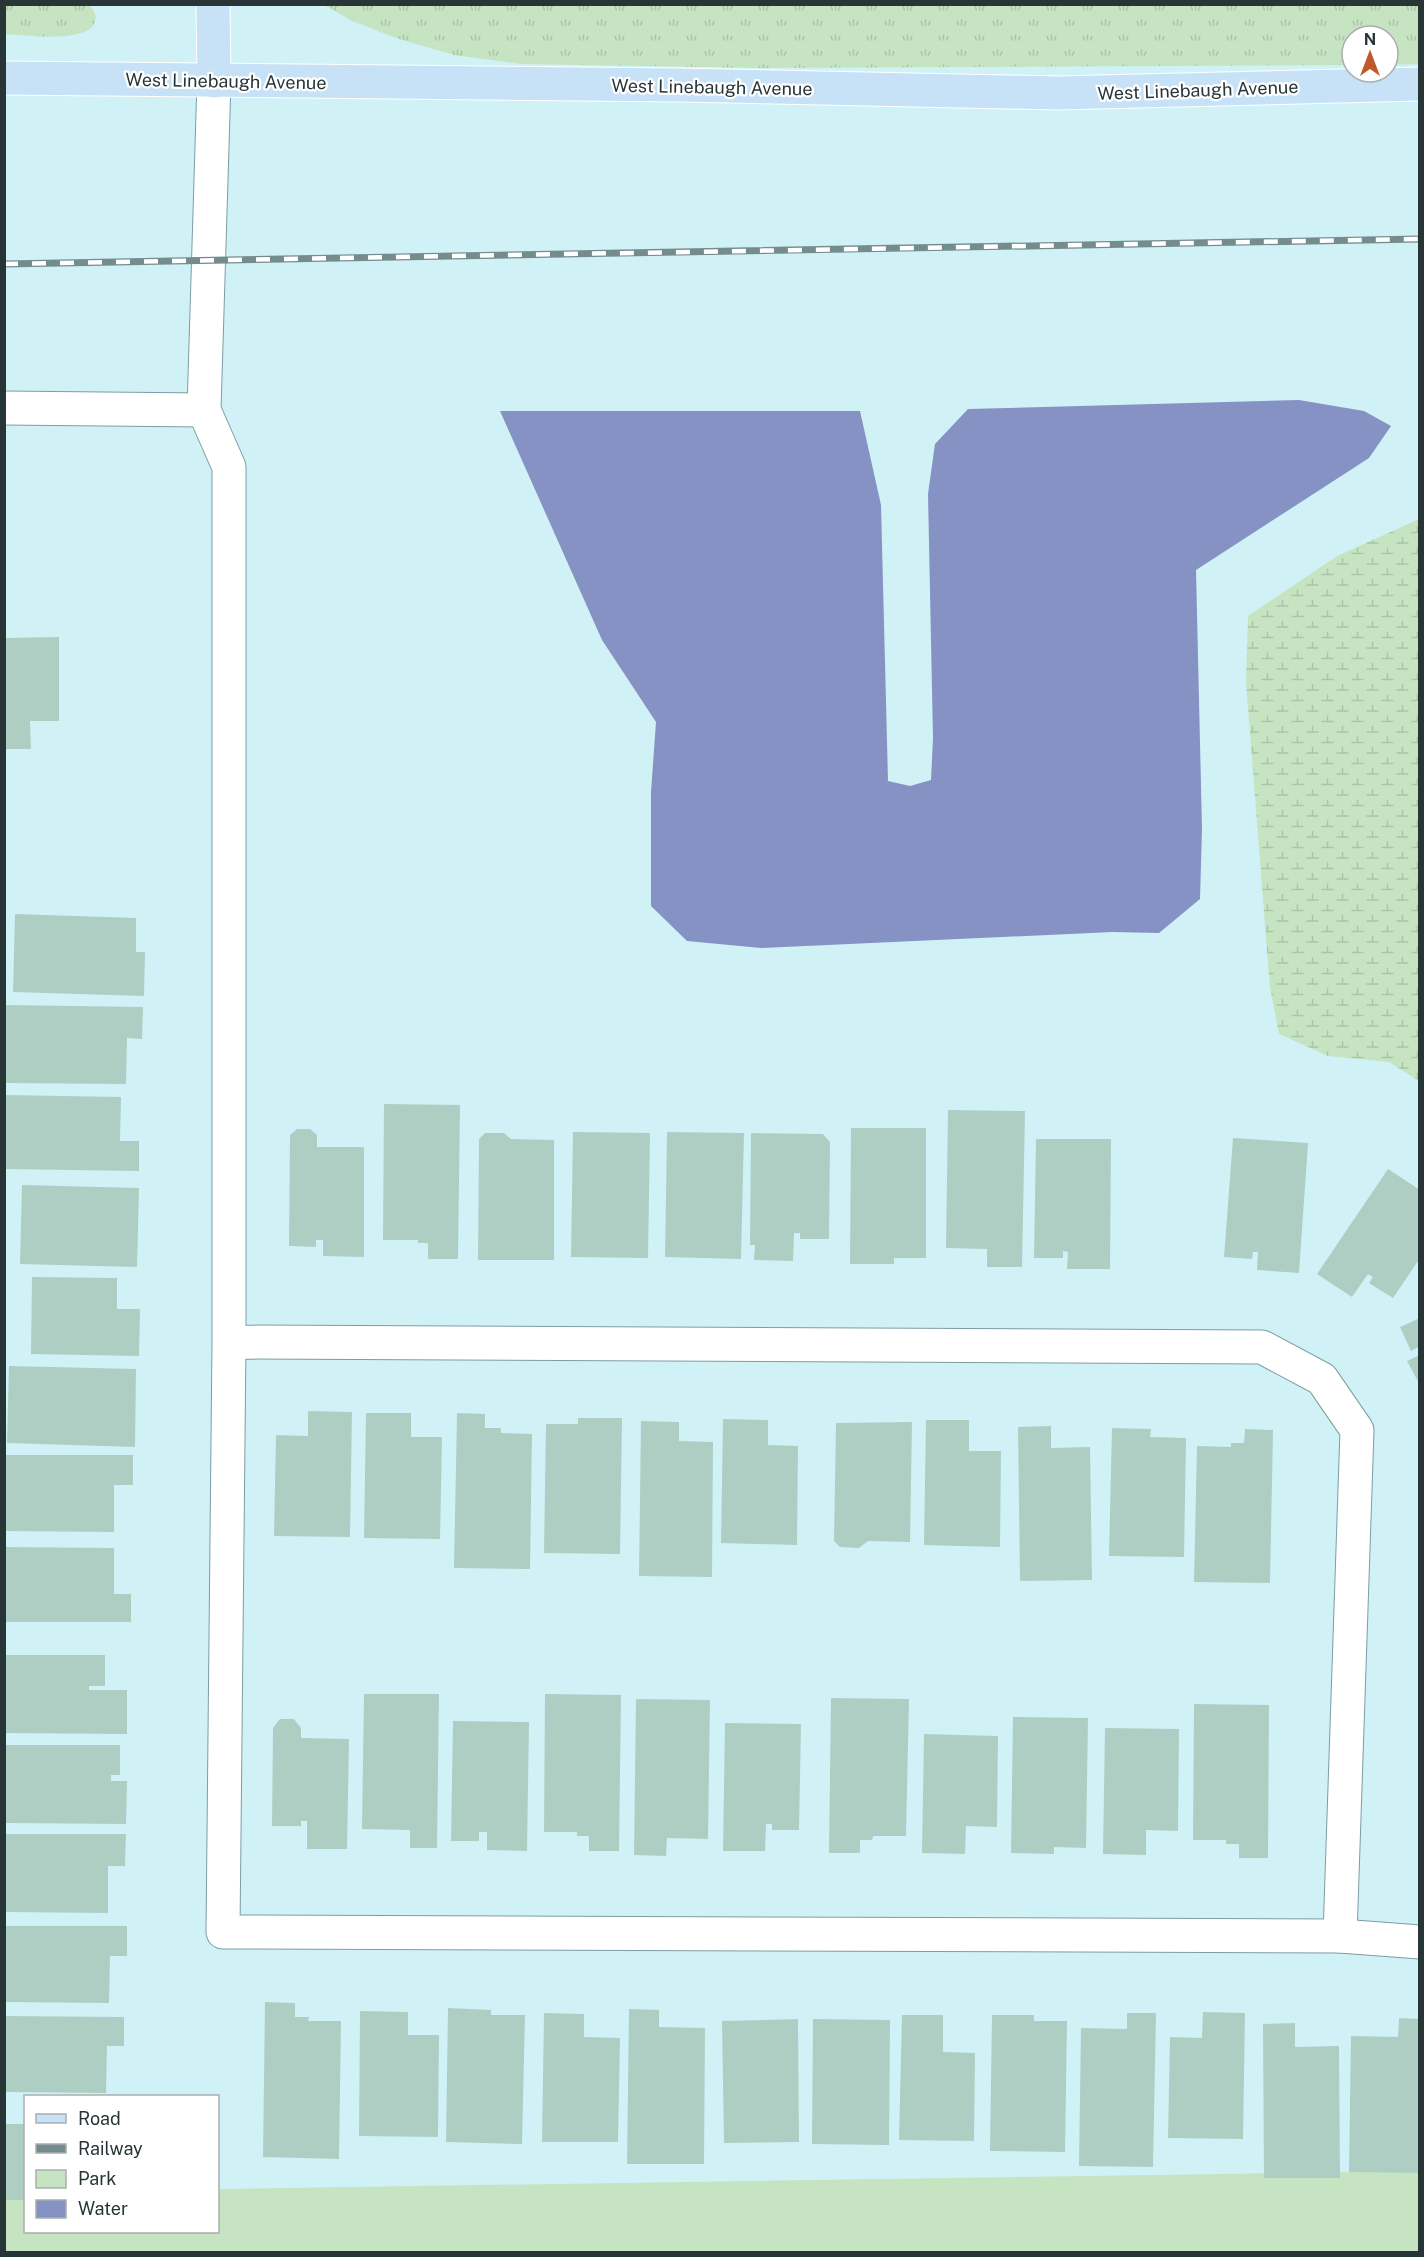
<svg xmlns="http://www.w3.org/2000/svg" width="1424" height="2257" font-family="'Public Sans',sans-serif">
  <defs>
    <pattern id="grass-tufts" width="24" height="20" patternUnits="userSpaceOnUse" patternTransform="scale(1.5)"><rect width="24" height="20" fill="#c6e4c2"/><path d="M3 7l-1-3M5 7V3M7 7l1-3M15 17l-1-3M17 17v-4M19 17l1-3" fill="none" stroke="#aac4a7"/></pattern>
    <pattern id="wetland-marsh" width="20" height="14" patternUnits="userSpaceOnUse" patternTransform="scale(1.5)"><rect width="20" height="14" fill="#c6e4c2"/><path d="M1 5h8M5 5V1M11 12h8M15 12V8" fill="none" stroke="#aac4a7"/></pattern>
  </defs>
  <rect width="100%" height="100%" fill="#d0f2f7"/>
  <!-- grass -->
  <g fill="url(#grass-tufts)">
    <path d="M5 4 89 5C94 10 97 14 95 21 91 44 23 35 5 34Z"/>
    <path d="M325 5H1419V64L1388 65V36H1352V65L762 68 521 64 454 55 396 38 350 20Z"/>
  </g>
  <!-- wetland -->
  <path fill="url(#wetland-marsh)" d="M1419 519V1081L1389 1062 1328 1056 1279 1034 1270 988 1246 682 1248 616 1337 556Z"/>
  <!-- park -->
  <path fill="#c6e4c2" d="M1419 2171 1420 2252H5L4 2192H25L26 2232H218V2189Z"/>
  <!-- water -->
  <path fill="#8592c3" d="M1299 400 1364 411 1391 426 1369 458 1196 570 1202 829 1200 899 1159 933 1112 932 761 948 687 941 651 906V792L656 722 602 640 500 411H860L881 505 888 781 910 786 931 780 933 738 928 494 935 444 968 409Z"/>
  <!-- building -->
  <g fill="#aecec4">
    <path d="M59 637V721H30L31 749H4V638Z"/>
    <path d="M15 914 136 918V952H145L144 996 13 992Z"/>
    <path d="M4 1005 143 1007 142 1039 127 1038 126 1084 4 1083Z"/>
    <path d="M4 1095 121 1097 120 1141H139V1171L4 1169Z"/>
    <path d="M384 1104 460 1105 458 1259H428V1243H418V1240H383Z"/>
    <path d="M948 1110 1025 1111 1022 1267H987V1249L946 1248Z"/>
    <path d="M851 1128H926V1258H894V1264H850Z"/>
    <path d="M297 1129H310L317 1135V1147H364V1257L323 1256V1240H316V1247L289 1246 290 1135Z"/>
    <path d="M573 1132 650 1133 648 1258 571 1257Z"/>
    <path d="M667 1132 744 1133 741 1259 665 1257Z"/>
    <path d="M485 1133H504L511 1139 554 1140V1260H478L479 1139Z"/>
    <path d="M751 1133 823 1134 830 1142 829 1239H800V1233H794L793 1261 754 1260 755 1245H750Z"/>
    <path d="M1233 1138 1308 1143 1299 1273 1257 1270 1258 1252H1253L1252 1259 1224 1257Z"/>
    <path d="M1036 1139H1111L1110 1269H1067L1068 1252 1063 1251V1258H1034Z"/>
    <path d="M1388 1169 1420 1190V1258L1393 1298 1369 1283 1373 1277 1368 1274 1352 1297 1317 1274Z"/>
    <path d="M22 1185 139 1188 137 1267 20 1264Z"/>
    <path d="M32 1277 117 1278V1309H140L139 1356 31 1354Z"/>
    <path d="M1420 1318V1346L1411 1351 1400 1327Z"/>
    <path d="M1420 1355V1385L1407 1361Z"/>
    <path d="M9 1366 136 1369 135 1447 7 1443Z"/>
    <path d="M308 1411 352 1412 350 1537 274 1536 276 1435 308 1436Z"/>
    <path d="M366 1413H411V1437H442L440 1539 364 1538Z"/>
    <path d="M457 1413 485 1414V1428H501V1433L532 1434 530 1569 454 1568Z"/>
    <path d="M578 1418H622L620 1554 544 1553 546 1424H578Z"/>
    <path d="M723 1419 768 1420V1445L798 1446 797 1545 721 1543Z"/>
    <path d="M926 1420H969V1451H1001L1000 1547 924 1545Z"/>
    <path d="M641 1421 679 1422V1441L713 1442 712 1577 639 1576Z"/>
    <path d="M912 1422 910 1542 868 1541 859 1548 840 1547 834 1541 836 1423Z"/>
    <path d="M1051 1426V1448L1090 1447 1092 1580 1020 1581 1018 1427Z"/>
    <path d="M1112 1428 1151 1429 1150 1437 1186 1438 1184 1557 1109 1556Z"/>
    <path d="M1245 1429 1273 1430 1270 1583 1194 1582 1197 1446 1231 1447V1443H1244Z"/>
    <path d="M4 1455H133V1485H114V1532L4 1531Z"/>
    <path d="M4 1547 114 1548V1594H131V1622H4Z"/>
    <path d="M4 1655H105V1686H89V1690H127V1734L4 1733Z"/>
    <path d="M364 1694H439L437 1848H410V1830L362 1829Z"/>
    <path d="M545 1694 621 1695 619 1851H589V1836H577V1832H544Z"/>
    <path d="M831 1698 909 1699 906 1836H873L872 1840H860V1853H829Z"/>
    <path d="M636 1699 710 1700 708 1839 667 1838 666 1856 634 1855Z"/>
    <path d="M1194 1704 1269 1705 1268 1858H1239V1844H1226V1840H1193Z"/>
    <path d="M1013 1717 1088 1718 1086 1848 1054 1847V1854L1011 1853Z"/>
    <path d="M280 1719H294L301 1728V1738L349 1739 347 1849H307V1821H301V1826H272L273 1728Z"/>
    <path d="M453 1721 529 1722 527 1851 487 1850V1832H479V1841H451Z"/>
    <path d="M725 1723 801 1724 799 1830H772V1824H766L765 1851H723Z"/>
    <path d="M1105 1728 1179 1729 1178 1831 1146 1830V1855L1103 1854Z"/>
    <path d="M924 1734 998 1736 997 1827 966 1826 965 1854 922 1853Z"/>
    <path d="M4 1745H120V1775H111V1781H127L126 1824 4 1823Z"/>
    <path d="M4 1834H126L125 1866H108V1913L4 1912Z"/>
    <path d="M5 1926H127V1956H110L109 2003 5 2002Z"/>
    <path d="M265 2002 295 2003V2017H309L308 2021H341L339 2159 263 2157Z"/>
    <path d="M448 2008 491 2010V2015H525L522 2144 446 2142Z"/>
    <path d="M629 2009 659 2010V2027L705 2028 704 2164H627Z"/>
    <path d="M360 2011 408 2012V2035H439L438 2137 359 2136Z"/>
    <path d="M1203 2012 1245 2013 1243 2139 1168 2138 1170 2037 1202 2038Z"/>
    <path d="M544 2013 584 2014V2037L620 2038 618 2142H542Z"/>
    <path d="M1127 2013H1156L1153 2167 1079 2166 1081 2028 1127 2029Z"/>
    <path d="M902 2015H943V2052L975 2053 974 2141 899 2140Z"/>
    <path d="M992 2015H1034V2021H1067L1065 2152 990 2151Z"/>
    <path d="M4 2016 124 2017V2046H107L106 2093 4 2092Z"/>
    <path d="M1399 2018 1420 2019V2173L1349 2172 1351 2036 1398 2037Z"/>
    <path d="M798 2019 799 2142 724 2143 722 2021Z"/>
    <path d="M813 2019 890 2020 889 2145 812 2144Z"/>
    <path d="M1295 2023V2047L1339 2046 1340 2178H1264L1263 2024Z"/>
    <rect x="4" y="2124" width="22" height="76"/>
  </g>
  <g fill="none" stroke-linecap="round" stroke-linejoin="round">
    <!-- minor casing -->
    <g stroke="#7d9da2" stroke-width="35">
      <g id="minor">
        <path d="M4 408 204 410 214 81"/>
        <path d="M204 410 229 467V1342L1262 1347 1322 1379 1357 1430 1340 1936 223 1932 229 1342"/>
        <path d="M1340 1936 1420 1942"/>
      </g>
    </g>
    <!-- major casing -->
    <g stroke="#fff" stroke-width="35">
      <g id="major">
        <path d="M213 4 214 81"/>
        <path d="M4 78 679 85 1058 93 1420 84"/>
      </g>
    </g>
    <!-- minor -->
    <use href="#minor" stroke="#fff" stroke-width="33"/>
    <!-- major -->
    <use href="#major" stroke="#c7e2f7" stroke-width="33"/>
    <!-- rail casing -->
    <g stroke="#758c8f" stroke-width="7">
      <path id="rail" d="M4 264 1420 239"/>
    </g>
    <!-- rail -->
    <use href="#rail" stroke="#fff" stroke-width="4.5" stroke-dasharray="14" stroke-linecap="butt"/>
  </g>
  <g text-anchor="middle" dominant-baseline="central" stroke-width="4.5" stroke-linejoin="round" paint-order="stroke">
    <!-- street labels -->
    <g font-size="18" fill="#283537" stroke="#fff">
      <text transform="translate(226 81) rotate(1)">West Linebaugh Avenue</text>
      <text transform="translate(712 87) rotate(1)">West Linebaugh Avenue</text>
      <text transform="translate(1198 90) rotate(-2)">West Linebaugh Avenue</text>
    </g>
  </g>
  <!-- border -->
  <rect width="1424" height="2257" fill="none" stroke="#283537" stroke-width="12"/>
  <!-- legend -->
  <rect x="24" y="2095" width="195" height="138" fill="#ffffff" stroke="#a9aeaf" stroke-width="1.5"/>
  <rect x="36" y="2114" width="30" height="9" fill="#c7e2f7" stroke="#a9aeaf" stroke-width="1.5"/>
  <text x="78" y="2125" font-size="18" fill="#283537">Road</text>
  <rect x="36" y="2144" width="30" height="9" fill="#758c8f" stroke="#a9aeaf" stroke-width="1.5"/>
  <text x="78" y="2155" font-size="18" fill="#283537">Railway</text>
  <rect x="36" y="2170" width="30" height="18" fill="#c6e4c2" stroke="#a9aeaf" stroke-width="1.5"/>
  <text x="78" y="2185" font-size="18" fill="#283537">Park</text>
  <rect x="36" y="2200" width="30" height="18" fill="#8592c3" stroke="#a9aeaf" stroke-width="1.5"/>
  <text x="78" y="2215" font-size="18" fill="#283537">Water</text>
  <!-- north arrow -->
  <g transform="translate(1370 54)"><circle r="28" fill="#ffffff" stroke="#a9aeaf" stroke-width="1.5"/>
  <path d="M0-4.5L10 22L0 15L-10 22Z" fill="#bf592b"/>
  <text y="-9" font-size="16" font-weight="bold" text-anchor="middle" fill="#283537">N</text>
  </g>
</svg>
